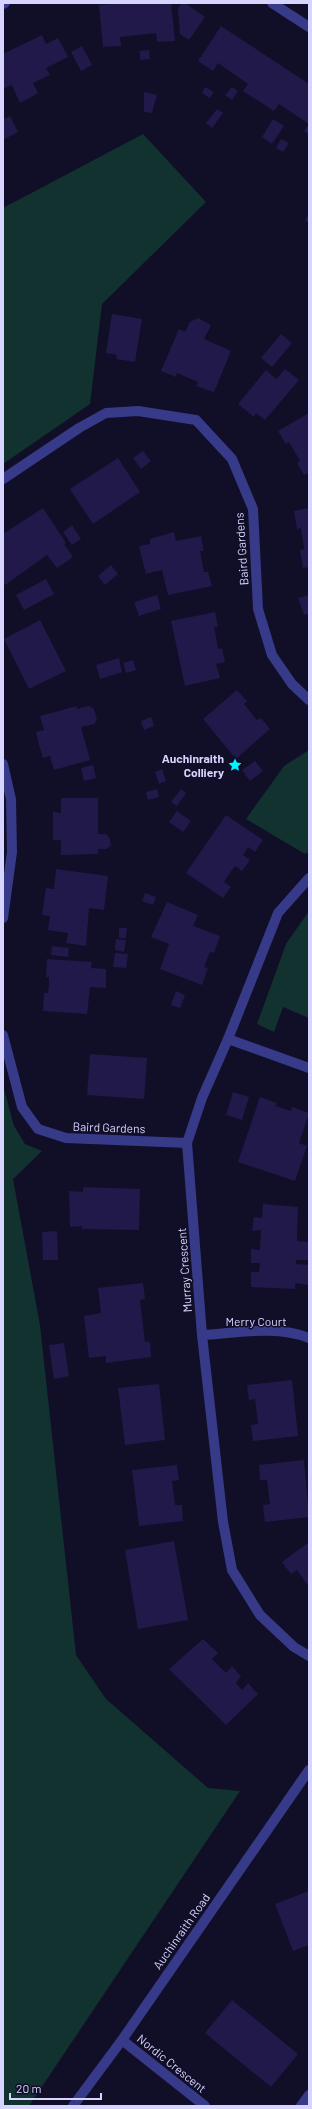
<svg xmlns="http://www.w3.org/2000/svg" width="312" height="2109" font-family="Barlow,sans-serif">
  <rect width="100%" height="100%" fill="#110e28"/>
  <!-- green -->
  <g fill="#11322f">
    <path d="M143 134 206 202 102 304 90 404 3 464V208Z"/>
    <path d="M309 750V852L305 854 246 819 284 766Z"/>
    <path d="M309 911V1018L283 1007 274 1032 257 1024 286 944Z"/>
    <path d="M3 1085 14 1126 25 1144 42 1151 13 1179 40 1325 76 1655 106 1699 208 1788 240 1791 29 2106H3Z"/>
  </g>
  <!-- building -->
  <g fill="#20194a">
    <path d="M122 3H171L175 41 157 42 156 33 120 37 121 46 103 47 99 5Z"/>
    <path d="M182 3H185L205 17 189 40 180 34 178 8Z"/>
    <path d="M221 26 309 84V135L304 131 309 124 279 104 274 111 243 91 248 84 218 63 213 71 198 61Z"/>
    <path d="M42 35 46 44 58 38 68 57 46 68 50 75 33 83 38 93 20 103 12 85 3 89V54Z"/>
    <path d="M82 46 92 65 81 71 71 52Z"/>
    <path d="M149 50 150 59 140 60V51Z"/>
    <path d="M205 87 214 92 210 98 202 93Z"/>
    <path d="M232 87 238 91 232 100 225 95Z"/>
    <path d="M144 92 157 95 152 113 144 112Z"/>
    <path d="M217 109 223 113 212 128 206 123Z"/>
    <path d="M10 116 18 132 3 140V119Z"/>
    <path d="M273 119 284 126 272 144 262 137Z"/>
    <path d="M281 139 289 143 283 152 276 148Z"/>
    <path d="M309 214V223L305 220Z"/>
    <path d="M112 314 142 319 135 362 116 359 117 355 106 353Z"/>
    <path d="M198 318 211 325 204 339 231 351 214 392 196 386 198 382 177 373 176 377 161 371 179 329 185 332 190 322Z"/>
    <path d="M281 334 292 343 272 367 261 358Z"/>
    <path d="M285 369 299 380 265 420 256 413 254 417 238 404 266 370 276 379Z"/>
    <path d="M309 413V473L304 475 297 463 300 461 295 452 289 442 286 444 278 431Z"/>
    <path d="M143 451 151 461 141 469 133 458Z"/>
    <path d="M118 458 140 492 93 524 70 489Z"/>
    <path d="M43 508 66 543 64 544 73 557 57 568 47 555 5 585 3 583V534Z"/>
    <path d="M309 508V567L303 568 300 550 304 549 301 528 297 529 294 511Z"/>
    <path d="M72 525 81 539 72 545 63 532Z"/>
    <path d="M174 532 176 541 201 536 204 551H200L204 572H208L212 586 168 595 162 570 146 574 139 546 150 544V539Z"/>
    <path d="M111 565 118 574 105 585 98 576Z"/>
    <path d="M46 579 54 594 24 610 16 595Z"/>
    <path d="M157 595 161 609 139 616 134 602Z"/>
    <path d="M309 595V618L308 614 304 615 298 598Z"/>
    <path d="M215 612 218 627H214L216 637 218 649 222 648 225 662 216 664 220 678 185 686 171 621Z"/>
    <path d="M40 620 66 671 29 689 4 639Z"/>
    <path d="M119 658 122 672 100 679 96 665Z"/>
    <path d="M133 660 136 670 126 673 123 663Z"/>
    <path d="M237 690 247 701 244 704 257 720 261 718 270 729 236 759 203 719Z"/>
    <path d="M77 706V709L89 706 94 709 97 720 94 724 81 727 90 760 54 770 50 756 43 758 39 745 36 732 44 730 40 716Z"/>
    <path d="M151 717 154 726 144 730 141 721Z"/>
    <path d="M255 761 263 771 250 781 242 770Z"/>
    <path d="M93 765 96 778 84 781 81 768Z"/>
    <path d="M162 769 166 781 159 784 155 772Z"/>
    <path d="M157 789 159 797 148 800 146 792Z"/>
    <path d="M181 789 186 793 177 806 171 802Z"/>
    <path d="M61 798H98V834H106L110 839 111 846 106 849H98V854L61 855V840H53V812L61 813Z"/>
    <path d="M177 811 191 821 183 832 169 822Z"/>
    <path d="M226 815 263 840 255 852 248 847 243 855 250 860 242 871 235 866 229 874 224 882 231 887 223 898 186 873Z"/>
    <path d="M56 869 108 876 104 910 89 908 86 946 66 943 68 933 48 930 50 916 42 915 44 902 46 888 54 889Z"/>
    <path d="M145 893 156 897 153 905 142 901Z"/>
    <path d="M167 902 198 915 193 926 220 936 214 953 210 952 204 967 208 968 202 985 160 969 169 944 151 937Z"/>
    <path d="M119 928H127L126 938H119Z"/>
    <path d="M116 939 126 940 124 952 115 950Z"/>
    <path d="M52 946 69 948 68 957 51 955Z"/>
    <path d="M115 953 128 954 126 968 113 967Z"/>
    <path d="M47 959 92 962 91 968 106 969V988L90 987 87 1014 43 1011 44 993H48L49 985V977H46Z"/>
    <path d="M176 991 185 995 180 1008 171 1005Z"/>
    <path d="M90 1054 147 1058 144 1099 87 1095Z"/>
    <path d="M233 1092 249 1097 242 1120 226 1115Z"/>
    <path d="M260 1097 277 1103 275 1106 282 1108 291 1111 292 1107 309 1113 299 1143 307 1146 295 1181 238 1162Z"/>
    <path d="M83 1187 140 1189 139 1230 82 1229V1226L70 1227 69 1191 83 1192Z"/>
    <path d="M263 1204 298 1207 297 1241 309 1242V1260H296V1264L309 1265 308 1285 295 1283V1289L251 1287V1272H259L260 1263H251V1249L260 1250 261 1230 252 1231 254 1217 262 1218Z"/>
    <path d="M57 1231 58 1260H43L42 1232Z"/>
    <path d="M143 1283 145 1299 140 1300 145 1342H150L151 1357 106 1363V1356L89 1358 84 1316 101 1313 98 1288Z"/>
    <path d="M64 1343 69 1376 54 1379 49 1345Z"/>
    <path d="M292 1380 298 1436 253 1441 251 1425 258 1424 255 1399 249 1400 247 1385Z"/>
    <path d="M159 1384 165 1440 125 1445 118 1388Z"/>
    <path d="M304 1460 309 1517 265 1522 263 1505 270 1504 267 1480H260L259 1465Z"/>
    <path d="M177 1465 179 1480 172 1481 175 1505H182L183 1521 139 1526 132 1470Z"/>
    <path d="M174 1541 188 1620 138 1629 125 1550Z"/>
    <path d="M309 1542V1587L297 1570 291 1574 282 1562Z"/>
    <path d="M203 1639 218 1653 212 1659 226 1673 232 1666 241 1676 236 1683 242 1690 248 1683 258 1694 226 1725 169 1669Z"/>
    <path d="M309 1891V1945L293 1951 275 1904Z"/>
    <path d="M232 2000 298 2054 271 2087 205 2033Z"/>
  </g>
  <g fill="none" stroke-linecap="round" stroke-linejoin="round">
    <!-- minor -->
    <g stroke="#373989" stroke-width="10">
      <path d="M272 3 309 27"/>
      <path d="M3 4 5 3"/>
      <path d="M3 479 79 428 106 413 138 411 196 420 232 459 253 509 258 609 272 655 292 684 309 700"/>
      <path d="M3 764 11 799 12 852 3 918"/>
      <path d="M309 878 278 913 228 1039 202 1098 187 1143 202 1335 223 1522 232 1570 260 1615 294 1647 309 1656"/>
      <path d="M3 1035 22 1107 38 1129 66 1138 187 1143"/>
      <path d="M228 1039 309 1068"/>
      <path d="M202 1335C236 1333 277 1325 309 1338"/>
      <path d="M122 2040 205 2106"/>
      <path d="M73 2106 122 2040 309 1770"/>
      <path d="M301 2106 309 2095"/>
    </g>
  </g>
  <!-- icons -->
  <defs>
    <g id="sight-bare" transform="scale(1.08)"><path d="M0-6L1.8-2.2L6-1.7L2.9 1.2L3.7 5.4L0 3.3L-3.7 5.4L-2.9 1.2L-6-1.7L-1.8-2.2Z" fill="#01f4ff" stroke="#110e28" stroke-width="2.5" paint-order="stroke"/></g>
  </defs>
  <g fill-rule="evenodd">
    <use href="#sight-bare" x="235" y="765"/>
  </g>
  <g text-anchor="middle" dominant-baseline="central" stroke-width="3" stroke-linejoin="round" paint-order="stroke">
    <!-- street labels -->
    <g font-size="12" fill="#d7d5ff" stroke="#110e28">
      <text transform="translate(241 549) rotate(-94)">Baird Gardens</text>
      <text transform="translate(109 1127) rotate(2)">Baird Gardens</text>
      <text transform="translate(184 1270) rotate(-94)">Murray Crescent</text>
      <text x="256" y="1321">Merry Court</text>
      <text transform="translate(181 1931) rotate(-55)">Auchinraith Road</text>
      <text transform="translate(172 2063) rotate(39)">Nordic Crescent</text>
    </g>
    <!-- poi labels -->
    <g font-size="12" font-weight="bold" fill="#d7d5ff" stroke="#110e28" text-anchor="end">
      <text x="224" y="758">Auchinraith<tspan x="224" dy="14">Colliery</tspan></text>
    </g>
  </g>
  <!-- border -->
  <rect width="312" height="2109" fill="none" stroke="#d7d5ff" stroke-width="8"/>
  <!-- scale -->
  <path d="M10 2093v6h91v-6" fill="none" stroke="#d7d5ff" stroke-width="2"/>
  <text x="16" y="2093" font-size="12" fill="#d7d5ff" stroke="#110e28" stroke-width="3" paint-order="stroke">20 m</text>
</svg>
